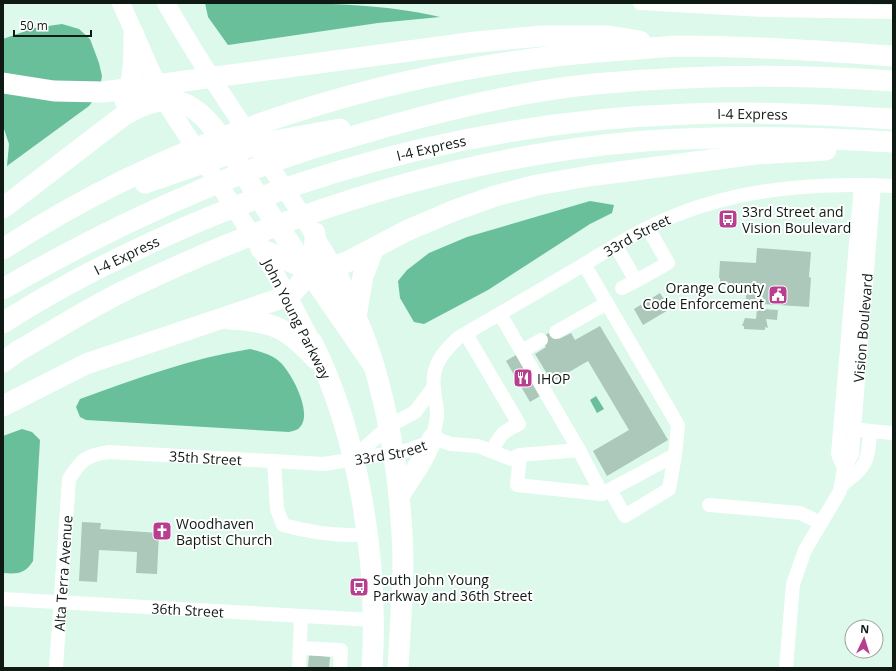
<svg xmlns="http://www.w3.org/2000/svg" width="896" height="671" font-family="'Open Sans',sans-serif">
  <rect width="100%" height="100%" fill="#dcf9eb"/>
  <!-- water -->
  <g fill="#6abf9b">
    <path d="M205 3C279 3 368 0 440 17L378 23 228 45 208 17Z"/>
    <path d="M62 24 79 29 90 39 99 63 102 76 99 93 89 106 7 166 9 144 3 126V39L34 28Z"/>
    <path d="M590 201 614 205 612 213 590 224 488 290 424 324 414 322 400 298 398 281 407 270 429 253 467 237Z"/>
    <path d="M250 349C262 352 273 355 281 363 292 374 313 413 300 427 298 430 293 431 289 432L86 420 80 417 76 407 80 399C135 379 192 358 250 349Z"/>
    <path d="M596 396 604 409 597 413 590 400Z"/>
    <path d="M22 429 32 432 40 440 33 561C25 574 17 574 3 573V436Z"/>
  </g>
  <!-- building -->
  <g fill="#abc8ba">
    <path d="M757 248 811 252 809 277 811 278 809 307 763 304V309L778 310 777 320 766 319 768 328 765 327V330L744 329V326H742L745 318 756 319 757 308 745 307 747 285 720 283V278H719L720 261 756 263Z"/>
    <path d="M660 293 670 309 643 325 634 309Z"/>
    <path d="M600 326 668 440 607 476 593 451 629 430 588 361 552 382 535 354 546 347 540 338 554 330 559 339 571 333 575 340Z"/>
    <path d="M516 355 540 396 530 402 506 361Z"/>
    <path d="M82 522 101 523 100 529 159 533 157 574 136 573 137 552 99 550 97 582 79 581Z"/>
    <path d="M309 655 330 657 329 668H308Z"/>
  </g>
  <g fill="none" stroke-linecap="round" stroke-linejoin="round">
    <!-- minor -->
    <g stroke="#fff" stroke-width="14">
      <path d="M640 3 763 10 893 12"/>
      <path d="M616 246 636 281 668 263 648 228"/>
      <path d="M622 288 636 281"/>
      <path d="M556 332 607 303"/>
      <path d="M466 334 519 424C502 432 500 435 492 451"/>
      <path d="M522 351 541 340"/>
      <path d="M870 431 893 433"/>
      <path d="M433 438 451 444 478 446 511 459 520 455 579 450 500 314"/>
      <path d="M579 450 602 494 675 455 678 425 584 264"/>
      <path d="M520 455 517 485 602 494"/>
      <path d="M353 458 389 426 415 412 433 388"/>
      <path d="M274 461 277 509 283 525C309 532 339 537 366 534"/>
      <path d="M844 469 838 454 861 185"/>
      <path d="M841 486C867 465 868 464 870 431L854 429"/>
      <path d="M610 490 625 516 669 489 675 455"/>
      <path d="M709 505 800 513 821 523"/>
      <path id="s1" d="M3 599 373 620"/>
      <path d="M300 648 341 650 340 668"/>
      <path id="s2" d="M56 668 69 479C81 460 86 455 109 452L324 464 405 451 425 444 433 438C434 431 436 424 437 417 438 407 434 398 434 389 431 366 442 353 458 338 499 314 541 290 583 265 613 247 643 228 676 215 744 188 820 182 893 186"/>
      <path d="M299 668 301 616"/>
      <path id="s3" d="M786 668 793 584 805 550 840 491 844 469 852 454 874 185"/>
    </g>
    <!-- major -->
    <g stroke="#fff" stroke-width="18">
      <path d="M121 3 164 100 261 249 288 296 312 342"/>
      <path d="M166 3C217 94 282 177 334 268"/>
    </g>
    <!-- highway -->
    <g stroke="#fff" stroke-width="21">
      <path d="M3 83 54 91 103 92 476 42 541 36H609L640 41"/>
      <path d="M125 101C134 79 134 59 134 35"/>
      <path d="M145 183 258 144 340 129"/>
      <path d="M3 208 123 116C143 104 168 93 191 107 219 124 242 173 261 201 298 256 336 311 374 366"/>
      <path d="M3 249C180 133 398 67 609 51 632 50 655 47 679 46 750 46 822 51 893 56"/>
      <path d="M261 249 309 270H323L347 262 406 231 453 211 495 196 537 185 589 176 756 154 826 150"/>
      <path d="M334 268C349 300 364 332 374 366 392 427 401 492 403 556 403 593 400 631 398 668"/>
      <path d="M3 289C98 234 199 186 304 151 332 142 361 134 389 126 456 107 525 91 594 84 690 75 797 74 893 81"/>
      <path d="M356 317 363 276 374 248"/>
      <path d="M230 319C275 322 286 327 317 360"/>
      <path id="s4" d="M3 323C53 290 105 264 159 239 325 163 505 120 688 114 756 111 825 115 893 119"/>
      <path d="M312 342C359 435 379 564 372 668"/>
      <path d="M3 362 18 351C55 330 92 306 130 288 291 211 467 155 645 141 728 135 810 137 893 142"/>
      <path d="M3 406 86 364 288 296C308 280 316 259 315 233"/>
      <path d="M399 496 421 462 433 438"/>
    </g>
  </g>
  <!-- icons -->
  <defs>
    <g id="bus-square" transform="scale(1)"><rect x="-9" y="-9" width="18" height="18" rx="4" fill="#ba3e8f" stroke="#fff"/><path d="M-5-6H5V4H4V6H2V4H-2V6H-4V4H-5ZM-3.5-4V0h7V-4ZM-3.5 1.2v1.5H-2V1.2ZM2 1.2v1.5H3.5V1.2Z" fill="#fff"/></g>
    <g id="civic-square" transform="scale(1)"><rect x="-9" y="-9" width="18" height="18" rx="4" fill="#ba3e8f" stroke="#fff"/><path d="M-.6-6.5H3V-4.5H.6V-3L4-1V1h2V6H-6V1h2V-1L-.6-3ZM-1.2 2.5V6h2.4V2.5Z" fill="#fff"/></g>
    <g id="restaurant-square" transform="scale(1)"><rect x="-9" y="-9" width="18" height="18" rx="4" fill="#ba3e8f" stroke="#fff"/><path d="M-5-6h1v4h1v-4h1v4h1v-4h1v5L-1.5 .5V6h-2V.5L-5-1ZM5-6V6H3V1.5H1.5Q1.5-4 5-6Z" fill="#fff"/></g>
    <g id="church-square" transform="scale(1)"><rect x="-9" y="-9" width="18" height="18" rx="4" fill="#ba3e8f" stroke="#fff"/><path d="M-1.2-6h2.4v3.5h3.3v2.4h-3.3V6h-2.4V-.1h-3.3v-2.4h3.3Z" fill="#fff"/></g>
  </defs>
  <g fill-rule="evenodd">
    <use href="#bus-square" x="728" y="219"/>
    <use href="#civic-square" x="778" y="295"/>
    <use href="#restaurant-square" x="523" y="378"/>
    <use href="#church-square" x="162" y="531"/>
    <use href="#bus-square" x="359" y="587"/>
  </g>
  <g text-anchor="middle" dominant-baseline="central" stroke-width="4" stroke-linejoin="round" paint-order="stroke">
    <!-- street labels -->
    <g font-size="14" fill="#101a15" stroke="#fff">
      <text stroke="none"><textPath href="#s4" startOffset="789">I-4 Express</textPath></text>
      <text stroke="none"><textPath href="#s4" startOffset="465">I-4 Express</textPath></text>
      <text stroke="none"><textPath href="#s2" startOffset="884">33rd Street</textPath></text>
      <text stroke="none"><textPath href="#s4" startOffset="141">I-4 Express</textPath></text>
      <text transform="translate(297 319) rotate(63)">John Young Parkway</text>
      <text stroke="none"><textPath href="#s3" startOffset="355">Vision Boulevard</textPath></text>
      <text stroke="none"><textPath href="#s2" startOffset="523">33rd Street</textPath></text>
      <text stroke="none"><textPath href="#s2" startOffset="337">35th Street</textPath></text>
      <text stroke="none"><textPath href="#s2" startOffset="95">Alta Terra Avenue</textPath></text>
      <text stroke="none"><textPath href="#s1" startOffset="185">36th Street</textPath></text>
    </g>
    <!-- poi labels -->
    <g font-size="14" fill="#101a15" stroke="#fff" text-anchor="start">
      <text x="742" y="211">33rd Street and<tspan x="742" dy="16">Vision Boulevard</tspan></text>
      <text x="764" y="287" text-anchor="end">Orange County<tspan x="764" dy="16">Code Enforcement</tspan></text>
      <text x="537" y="378">IHOP</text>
      <text x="176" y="523">Woodhaven<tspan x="176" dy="16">Baptist Church</tspan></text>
      <text x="373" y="579">South John Young<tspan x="373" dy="16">Parkway and 36th Street</tspan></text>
    </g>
  </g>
  <!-- border -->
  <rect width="896" height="671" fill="none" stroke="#101a15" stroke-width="8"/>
  <!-- north arrow -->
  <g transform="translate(864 639) rotate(4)"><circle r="19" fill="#ffffff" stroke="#9fa3a1"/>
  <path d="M0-3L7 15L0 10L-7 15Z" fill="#ba3e8f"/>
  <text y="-6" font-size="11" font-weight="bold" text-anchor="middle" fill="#101a15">N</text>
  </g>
  <!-- scale -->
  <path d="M14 30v6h77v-6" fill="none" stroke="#101a15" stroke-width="2"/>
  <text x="20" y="30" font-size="12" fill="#101a15" stroke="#ffffff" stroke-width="3" paint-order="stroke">50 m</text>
</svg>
